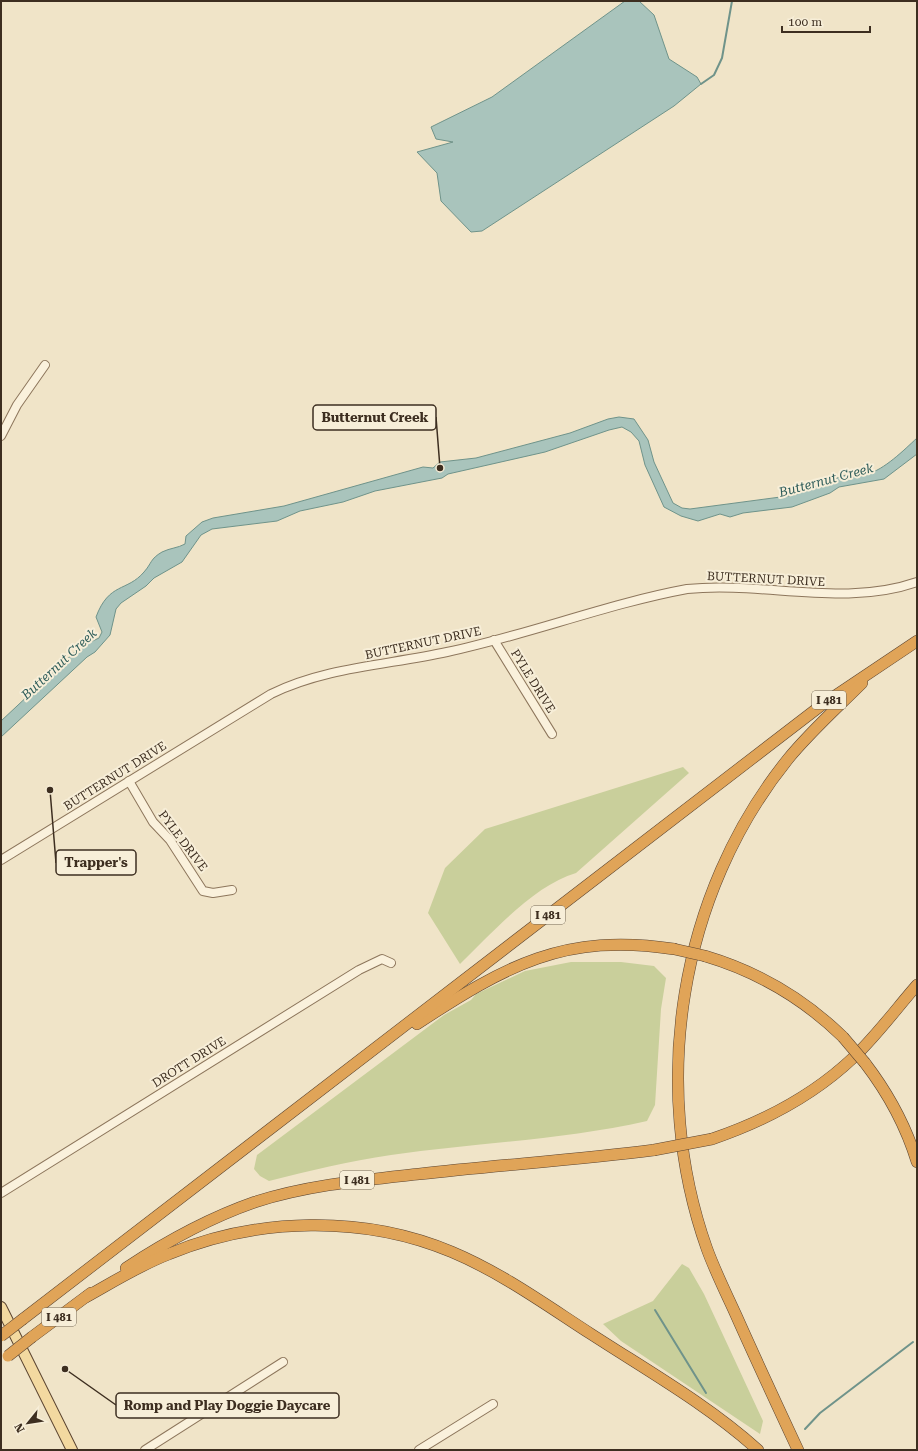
<svg xmlns="http://www.w3.org/2000/svg" width="918" height="1451" font-family="'Roboto Serif',serif">
  <rect width="100%" height="100%" fill="#f0e4c8"/>
  <!-- green -->
  <g fill="#c9cf9b">
    <path d="M683 767 689 773 576 873C534 885 491 934 460 964L428 913 445 868 485 829Z"/>
    <path d="M571 962H621L654 966 666 978 661 1009 655 1105 647 1121C563 1140 476 1143 391 1155 349 1161 309 1171 269 1181L260 1176 254 1169 257 1155 444 1015 471 1000 476 994 525 971Z"/>
    <path d="M682 1264 689 1268 704 1294 763 1421 760 1434 621 1341 603 1324 653 1301Z"/>
  </g>
  <!-- water -->
  <g fill="#a9c4bc" stroke="#6f938a">
    <path d="M625 1H639L654 15 669 59 697 77 701 84 674 106 482 231 471 232 441 201 437 173 417 152 453 142 436 139 431 127 492 97Z"/>
    <path d="M619 417 634 419 648 440 654 462 673 503 682 508 690 509 788 496C806 492 822 483 840 477 851 472 858 477 867 474 884 470 904 450 917 438V454L884 479 839 487 830 493 792 507 743 513 730 517 720 514 698 521 681 516 664 507 645 465 639 441 631 432 622 427 609 430 545 452 448 474 442 478 375 491 343 502 300 511 277 521 212 529 201 535 182 562 154 578 146 586 121 603 116 609 110 635 95 652 87 657 1 737V721L80 647 99 638 102 632 96 617C109 582 127 592 144 572 152 563 150 559 162 552 170 548 178 548 185 544L186 536 202 522 213 518 284 506 423 467 433 468 440 462 476 458 570 433 608 419Z"/>
  </g>
  <g fill="none" stroke-linecap="round" stroke-linejoin="round">
    <!-- stream -->
    <g stroke="#6f938a" stroke-width="2">
      <path d="M701 84 714 75 722 58 732 1"/>
      <path d="M655 1310 706 1393"/>
      <path d="M805 1429 820 1413 913 1342"/>
    </g>
    <!-- minor casing -->
    <g stroke="#8d765c" stroke-width="10">
      <g id="minor">
        <path d="M1 436 17 405 45 365"/>
        <path d="M494 640 552 734"/>
        <path d="M129 781 153 822 170 840 203 891 213 893 232 890"/>
        <path d="M1 860 271 694C326 667 388 665 447 652 528 635 606 604 687 589 764 581 842 608 917 582"/>
        <path d="M1 1193 359 970 382 959 391 963"/>
        <path d="M145 1450 283 1362"/>
        <path d="M419 1450 493 1404"/>
      </g>
    </g>
    <!-- major casing -->
    <g stroke="#5b4430" stroke-width="12">
      <path id="major" d="M1 1307 72 1450"/>
    </g>
    <!-- highway casing -->
    <g stroke="#5b4430" stroke-width="12">
      <g id="highway">
        <path d="M705 956C759 972 803 998 843 1037"/>
        <path d="M417 1024C505 966 565 932 674 949"/>
        <path d="M865 1063C888 1093 906 1126 917 1162"/>
        <path d="M712 1139C765 1121 813 1096 854 1057 877 1035 896 1009 917 985"/>
        <path d="M126 1268C167 1241 209 1218 255 1202 308 1185 364 1180 419 1174 498 1165 576 1160 654 1150"/>
        <path d="M86 1297C113 1282 140 1265 169 1254 258 1217 364 1215 452 1252 502 1273 546 1305 591 1334 648 1371 708 1405 758 1450"/>
        <path d="M23 1319 823 704 917 641"/>
        <path d="M32 1337 91 1293"/>
        <path d="M798 1450C777 1405 756 1360 736 1315 726 1293 715 1271 707 1249 649 1086 679 894 788 759 811 731 837 708 862 683"/>
      </g>
    </g>
    <!-- minor -->
    <use href="#minor" stroke="#faf1dc" stroke-width="8"/>
    <!-- major -->
    <use href="#major" stroke="#f3d9a0" stroke-width="10"/>
    <!-- highway -->
    <use href="#highway" stroke="#e0a458" stroke-width="11"/>
    <!-- highway-bridge casing -->
    <g stroke="#5b4430" stroke-width="12" stroke-linecap="butt">
      <g id="highway-bridge">
        <path d="M674 949 705 956"/>
        <path d="M843 1037 865 1063"/>
        <path d="M654 1150 712 1139"/>
        <path d="M1 1336 23 1319"/>
        <path d="M8 1356 32 1337"/>
      </g>
    </g>
    <!-- highway-bridge -->
    <use href="#highway-bridge" stroke="#e0a458" stroke-width="11"/>
  </g>
  <g text-anchor="middle" dominant-baseline="central" stroke-width="4" stroke-linejoin="round" paint-order="stroke">
    <!-- shield labels -->
    <g fill="#f7eed8" stroke="#756857" stroke-width="1">
      <rect x="812" y="691" width="34" height="18" rx="3"/>
      <rect x="531" y="906" width="34" height="18" rx="3"/>
      <rect x="340" y="1171" width="34" height="18" rx="3"/>
      <rect x="42" y="1308" width="34" height="18" rx="3"/>
    </g>
    <g font-size="11" font-weight="bold" fill="#3d2e20">
      <text x="829" y="700">I 481</text>
      <text x="548" y="915">I 481</text>
      <text x="357" y="1180">I 481</text>
      <text x="59" y="1317">I 481</text>
    </g>
    <!-- street labels -->
    <g font-size="12" fill="#3d2e20" stroke="#f7eed8">
      <text transform="translate(766 579) rotate(3)">BUTTERNUT DRIVE</text>
      <text transform="translate(423 643) rotate(-12)">BUTTERNUT DRIVE</text>
      <text transform="translate(533 681) rotate(58)">PYLE DRIVE</text>
      <text transform="translate(115 776) rotate(-32)">BUTTERNUT DRIVE</text>
      <text transform="translate(183 841) rotate(53)">PYLE DRIVE</text>
      <text transform="translate(189 1062) rotate(-32)">DROTT DRIVE</text>
    </g>
    <!-- water labels -->
    <g font-size="13" font-style="italic" fill="#2f5d5a" stroke="#f7eed8">
      <text transform="translate(826 480) rotate(-15)">Butternut Creek</text>
      <text transform="translate(59 664) rotate(-43)">Butternut Creek</text>
    </g>
  </g>
  <!-- callouts -->
  <path fill="none" stroke="#3d2e20" stroke-width="1.5" d="M440 468L436 417M50 790L56 863M65 1369L116 1405"/>
  <g fill="#3d2e20" stroke="#f7eed8" stroke-width="1.5">
    <circle cx="440" cy="468" r="4"/>
    <circle cx="50" cy="790" r="4"/>
    <circle cx="65" cy="1369" r="4"/>
  </g>
  <g fill="#f7eed8" stroke="#3d2e20" stroke-width="1.5">
    <rect x="313" y="405" width="123" height="25" rx="4"/>
    <rect x="56" y="850" width="80" height="25" rx="4"/>
    <rect x="116" y="1393" width="223" height="25" rx="4"/>
  </g>
  <g font-size="13" text-anchor="middle" font-weight="bold" fill="#3d2e20">
    <text x="375" y="422">Butternut Creek</text>
    <text x="96" y="867">Trapper's</text>
    <text x="227" y="1410">Romp and Play Doggie Daycare</text>
  </g>
  <!-- border -->
  <rect width="918" height="1451" fill="none" stroke="#3d2e20" stroke-width="4"/>
  <!-- north arrow -->
  <g transform="translate(28 1423) rotate(240)" stroke="#f7eed8" stroke-width="3" paint-order="stroke">
  <path d="M0-3L7 15L0 10L-7 15Z" fill="#3d2e20"/>
  <text y="-6" font-size="11" font-weight="bold" text-anchor="middle" fill="#3d2e20">N</text>
  </g>
  <!-- scale -->
  <path d="M782 26v6h88v-6" fill="none" stroke="#3d2e20" stroke-width="2"/>
  <text x="788" y="26" font-size="12" fill="#3d2e20" stroke="#f7eed8" stroke-width="3" paint-order="stroke">100 m</text>
</svg>
